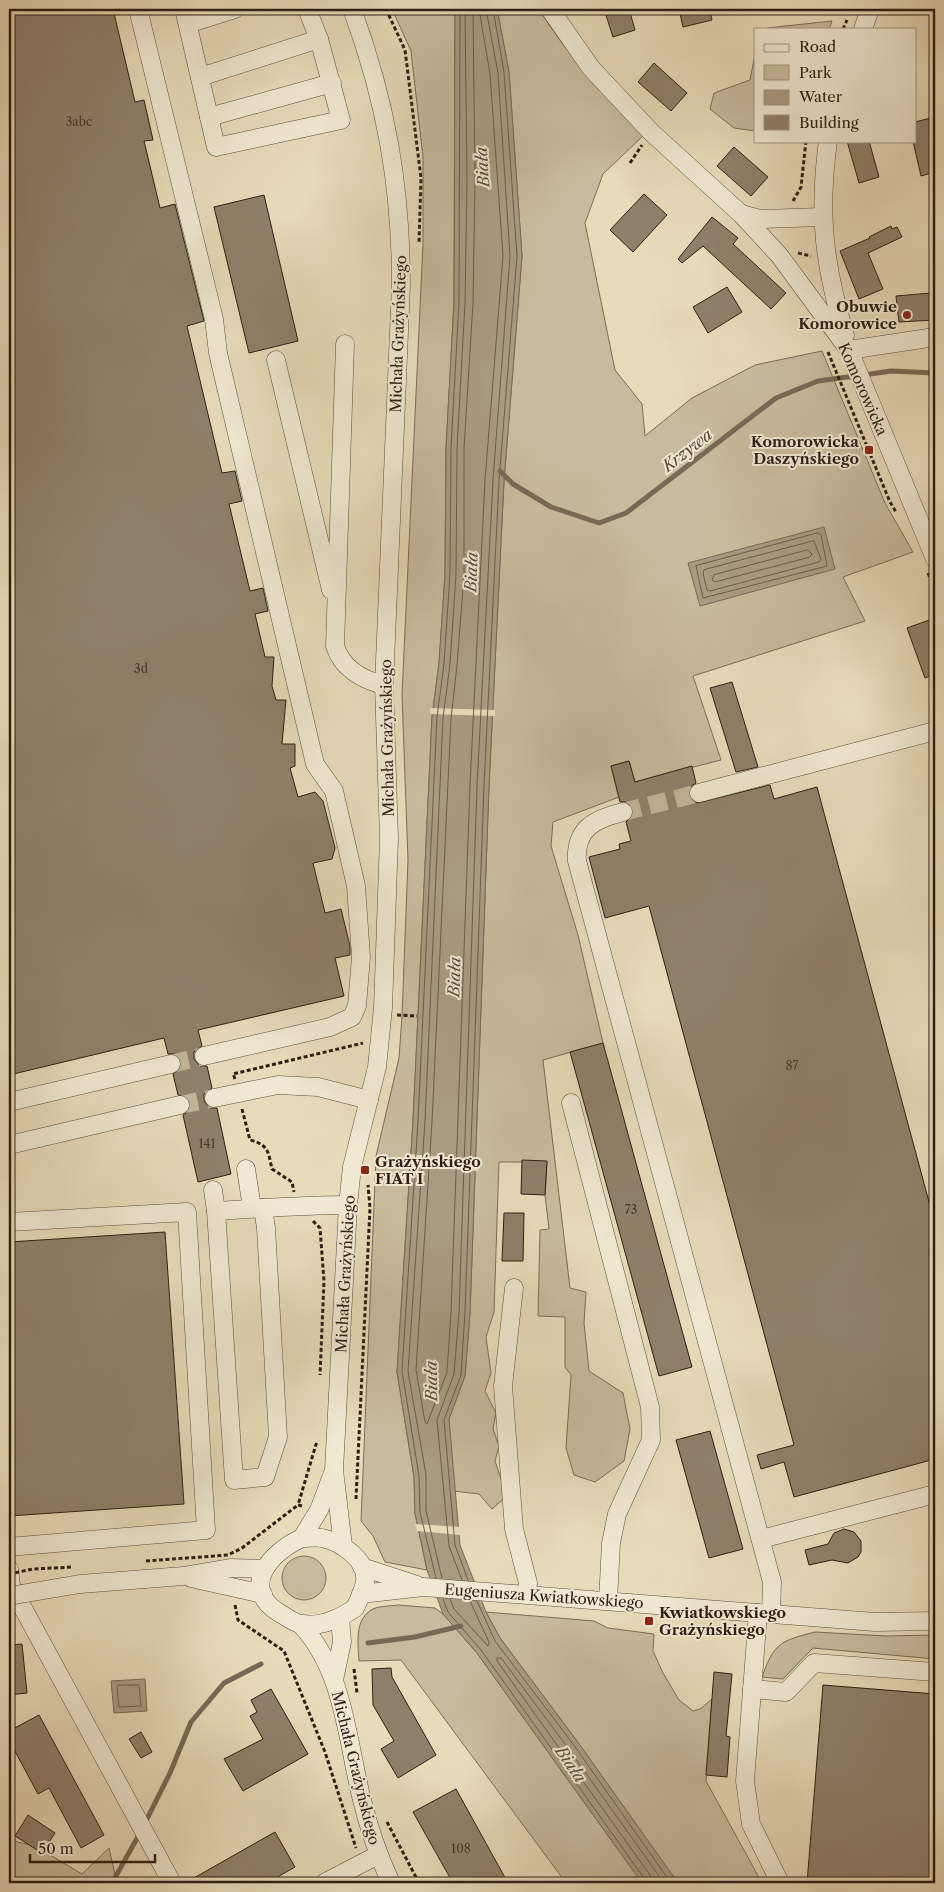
<svg xmlns="http://www.w3.org/2000/svg" width="944" height="1892" font-family="'Libre Caslon Text',serif">
  <rect width="100%" height="100%" fill="#e8dbb9"/>
  <filter id="stains"><feTurbulence type="fractalNoise" baseFrequency=".004" numOctaves="4"/><feColorMatrix values="0 0 0 0 .2 0 0 0 0 .09 0 0 0 0 .02 0 0 0 .5 -.17"/></filter>
  <radialGradient id="worn" r=".72"><stop offset=".6" stop-color="#630" stop-opacity="0"/><stop offset="1" stop-color="#630" stop-opacity=".3"/></radialGradient>
  <!-- green -->
  <g fill="#c8bb9d" stroke="#7b6c59">
    <path d="M392 9H453L455 15 454 302 446 448 445 574 439 663 432 717 413 1121 397 1372 414 1477 415 1513 427 1570 385 1562 373 1536 361 1521 376 1156 399 1058 402 1016 408 860 402 695 423 244V157L411 51Z"/>
    <path d="M497 9H539C567 56 606 95 644 135L603 174 585 223 615 370 642 404 645 436 692 398 755 365 822 351 885 503 913 552 843 577 865 621 693 676 721 760 635 782 629 761 611 766 619 797 553 822 551 846 578 935 603 1043 543 1060 570 1288 586 1292 584 1323 589 1371 623 1393 630 1429 624 1461 595 1482 574 1475 566 1448 571 1375 565 1367V1317L538 1316 540 1230 549 1229 545 1195 547 1162H499L494 1312 486 1337 491 1373 485 1391 496 1413 493 1429 499 1446 495 1461 507 1496 492 1509 479 1494 454 1491 449 1419 465 1376 470 1313 489 786 504 481 522 256 509 72Z"/>
    <path d="M832 21 829 29H767V28Z"/>
    <path d="M755 54V131L734 128 710 109 714 93 750 80Z"/>
    <circle cx="304" cy="1578" r="22"/>
    <path d="M398 1605 435 1608 443 1614 477 1653 642 1883H566L401 1660 359 1661C358 1643 354 1619 373 1609 379 1606 391 1606 398 1605Z"/>
    <path d="M486 1612 594 1621 608 1628 654 1634 653 1651 663 1673 679 1700 693 1711 700 1709 712 1699 706 1781 762 1883H678L577 1741 500 1638Z"/>
    <path d="M815 1632 886 1636 935 1635V1659L813 1648 783 1679 762 1677C774 1643 780 1641 815 1632Z"/>
    <path d="M9 1840 35 1846 82 1874 109 1848 117 1883H9Z"/>
  </g>
  <!-- water -->
  <g fill="#a99b81" stroke="#786956">
    <path d="M453 9H497L509 72 522 256 504 481 489 786 470 1313 465 1376 449 1419 460 1545 486 1612 500 1638 577 1741 678 1883H642L477 1653 443 1614 427 1570 415 1513 414 1477 397 1372 413 1121 432 717 439 663 445 574 446 448 454 302 455 15Z"/>
    <path d="M824 527 835 569 700 606 688 563Z"/>
    <path d="M145 1679 147 1711 114 1713 111 1681Z"/>
  </g>
  <!-- pier -->
  <g fill="#e8dbb9">
    <path d="M430 708 495 710V716L430 714Z"/>
    <path d="M408 1154 479 1160 478 1171 408 1166Z"/>
    <path d="M415 1524 461 1527V1535L417 1531Z"/>
  </g>
  <g fill="none" stroke-linecap="round" stroke-linejoin="round">
    <!-- shore -->
    <g stroke="#6c5c4b" stroke-width="1">
      <path d="M473 9 475 182 473 303 464 448V575L457 665 451 719 432 1122 416 1370 425 1422 427 1424 447 1372 451 1312 470 785 485 480 503 256 490 74 479 9"/>
      <path d="M818 533 821 535 827 566 703 598 696 566Z"/>
      <path d="M814 541 821 559 819 562 710 591 707 590 703 573 704 570Z"/>
      <path d="M808 550 812 554 810 557 715 582 712 580 714 575Z"/>
      <path d="M436 1578 420 1512 419 1476 402 1371 418 1121 437 717 444 664 450 574 451 448 459 302 460 16 458 9"/>
      <path d="M442 1578 426 1511V1475L408 1371 425 1121 443 718 450 664 456 574 457 448 465 303 467 181 465 9"/>
      <path d="M462 1580 449 1546 437 1420 454 1374 459 1312 477 786 493 480 510 256 498 73 486 9"/>
      <path d="M468 1580 455 1545 444 1420 461 1375 465 1312 484 786 499 481 517 256 504 72 493 9"/>
      <path d="M443 1599 448 1612 481 1650 644 1878 645 1883"/>
      <path d="M450 1599 454 1609 488 1646 489 1642 470 1601"/>
      <path d="M477 1601 495 1641 573 1744 671 1883"/>
      <path d="M119 1685H139L141 1706 119 1707 117 1688Z"/>
      <path d="M652 1883 650 1875 497 1661V1658H501L568 1748 664 1883"/>
    </g>
    <!-- stream -->
    <g stroke="#786956" stroke-width="5">
      <path d="M864 375 891 371 935 373"/>
      <path d="M500 471 513 484 551 507 599 523 626 513 776 398 818 381 855 376"/>
      <path d="M368 1643 415 1637 461 1626"/>
      <path d="M145 1823 170 1773 191 1722 224 1683 261 1664"/>
      <path d="M112 1883 140 1833"/>
    </g>
  </g>
  <!-- building -->
  <g fill="#8f806a" stroke="#2e1e15">
    <path d="M9 9H113L135 102 144 100 153 140 144 141 160 208 175 204 204 321 187 326 222 473 235 471 242 501 229 504 250 591 263 588 268 611 255 614 265 657H274L272 686 276 700H286L282 744H295V766L290 768 298 797 315 792 323 801 335 848 332 859 313 863 325 913 341 909 350 946V955L335 958 344 996 198 1030 202 1046 194 1052V1059L200 1066H207L212 1088 204 1094V1101L210 1108H217L231 1174 198 1182 183 1115 188 1112 190 1103 187 1097 178 1095 173 1074 181 1068V1061L175 1054H168L164 1038 9 1075Z"/>
    <path d="M604 9H629L635 30 613 37Z"/>
    <path d="M679 9H710L712 20 683 27Z"/>
    <path d="M654 63 687 93 671 111 638 82Z"/>
    <path d="M931 118 935 135V172L921 176 913 141H915V122Z"/>
    <path d="M847 141H869L879 177 859 183Z"/>
    <path d="M734 147 768 177 751 196 717 166Z"/>
    <path d="M644 194 667 215 633 252 610 230Z"/>
    <path d="M264 195 298 341 249 353 214 207Z"/>
    <path d="M712 217 738 238 733 244 786 293 771 309 703 246 682 263 678 259Z"/>
    <path d="M891 226 892 229 897 227 902 237 868 253 883 289 859 299 840 251 870 238 869 237Z"/>
    <path d="M727 287 742 312 708 333 693 307Z"/>
    <path d="M931 293 934 320 899 322 896 296Z"/>
    <path d="M935 618V674L925 678 907 628Z"/>
    <path d="M732 682 758 767 736 772 710 688Z"/>
    <path d="M629 761 635 782 692 766 696 783 691 786 689 795 697 803 770 785 774 799 817 787 935 1224V1459L794 1497 784 1462 761 1469 757 1455 794 1445 649 906 605 918 589 857 620 849 619 844 631 841 626 822 633 815V809L626 802H620L611 766Z"/>
    <path d="M603 1043 692 1367 659 1376 570 1052Z"/>
    <path d="M522 1160 547 1161 545 1195 521 1194Z"/>
    <path d="M504 1213H524L523 1261H502Z"/>
    <path d="M165 1232 184 1504 9 1516V1242Z"/>
    <path d="M710 1431 743 1549 709 1558 676 1440Z"/>
    <path d="M844 1529 854 1532 861 1541V1552L858 1557 848 1563 832 1560 809 1565 805 1550 828 1544 834 1533Z"/>
    <path d="M22 1644 27 1693 9 1695V1645Z"/>
    <path d="M391 1668 392 1677 436 1755 398 1778 381 1749 394 1741 373 1705 372 1669Z"/>
    <path d="M714 1672 732 1674 726 1736 730 1737 727 1777 706 1775Z"/>
    <path d="M823 1685 935 1694V1883H807Z"/>
    <path d="M271 1689 308 1754 243 1791 224 1759 263 1739 250 1716 257 1712 251 1700Z"/>
    <path d="M39 1715 104 1835 81 1848 49 1788 38 1794 9 1740V1731Z"/>
    <path d="M141 1732 152 1752 141 1758 129 1739Z"/>
    <path d="M456 1789 508 1883H453L413 1812Z"/>
    <path d="M28 1815 55 1833 42 1853 15 1836Z"/>
    <path d="M275 1832 295 1867 267 1883H185Z"/>
  </g>
  <g fill="none" stroke-linecap="round" stroke-linejoin="round">
    <!-- minor-tunnel -->
    <g stroke="#c3b598" stroke-width="18" stroke-dasharray="18 9" stroke-linecap="butt">
      <path d="M623 812 699 793"/>
      <path d="M171 1064 204 1056"/>
      <path d="M180 1105 214 1098"/>
    </g>
    <!-- minor casing -->
    <g stroke="#5c4d3e" stroke-width="19">
      <g id="minor">
        <path d="M138 9 214 319 218 353 315 764 334 791 356 886 361 957 357 1006 352 1017 330 1027 204 1056"/>
        <path d="M184 9 216 147 341 120 319 39 307 9"/>
        <path d="M550 9 591 68 651 132 741 214 779 255 849 350 935 559"/>
        <path d="M188 24 235 9"/>
        <path d="M863 29 870 9"/>
        <path d="M200 77 319 39"/>
        <path d="M209 117 332 83"/>
        <path d="M828 141C818 214 824 265 845 335"/>
        <path d="M741 214 760 219 822 217"/>
        <path d="M345 344 335 646C342 668 362 680 384 685"/>
        <path d="M849 350 935 337"/>
        <path d="M276 360 331 590"/>
        <path d="M699 793 935 731"/>
        <path d="M623 812C595 819 575 828 577 861L772 1582 771 1614"/>
        <path d="M214 1098 278 1085 318 1087 369 1100"/>
        <path d="M9 1102 171 1064"/>
        <path d="M571 1103 650 1407 651 1440 617 1514 611 1543 608 1601"/>
        <path d="M9 1145 180 1105"/>
        <path d="M246 1169 252 1208"/>
        <path d="M213 1190 216 1211"/>
        <path d="M263 1208 266 1228 278 1437 265 1477 234 1480 216 1211C260 1208 304 1205 348 1205"/>
        <path d="M9 1222 187 1212 206 1530 9 1547"/>
        <path d="M514 1288 503 1386 514 1529 528 1583 527 1594"/>
        <path d="M302 1538C309 1538 316 1537 322 1538 341 1542 368 1560 365 1582 363 1591 359 1600 355 1608 339 1619 322 1627 302 1624 295 1624 287 1617 281 1614 238 1589 270 1552 302 1538Z"/>
        <path d="M302 1538 319 1510 333 1473"/>
        <path d="M761 1539 935 1494"/>
        <path d="M343 1546 334 1470 348 1205 352 1167 377 1067 383 1008 389 838 384 685 401 285C401 186 386 101 352 9"/>
        <path d="M362 1567 417 1585"/>
        <path d="M9 1569 11 1586 172 1883"/>
        <path d="M191 1578 263 1594"/>
        <path d="M145 1579 183 1576 230 1568 264 1569"/>
        <path d="M361 1594 423 1587 875 1622 935 1621"/>
        <path d="M758 1613 745 1781 751 1824 780 1883"/>
        <path d="M301 1625C343 1669 347 1738 361 1796 368 1826 378 1855 391 1883"/>
        <path d="M334 1680 342 1642 340 1618"/>
        <path d="M752 1689 786 1692 814 1663 935 1672"/>
        <path d="M324 1883 378 1855"/>
      </g>
    </g>
    <!-- path -->
    <g stroke="#2e1e15" stroke-width="3" stroke-dasharray="4 2.5" stroke-linecap="butt">
      <path d="M386 9 405 50 421 178 419 243"/>
      <path d="M843 29 847 20"/>
      <path d="M630 163 642 145"/>
      <path d="M793 201 801 187 806 141"/>
      <path d="M798 253 811 256"/>
      <path d="M828 352 890 502 896 512"/>
      <path d="M928 573 935 591"/>
      <path d="M397 1015 417 1016"/>
      <path d="M235 1079 233 1074 363 1043"/>
      <path d="M242 1109 250 1140C269 1145 268 1152 272 1169L292 1182 294 1192"/>
      <path d="M313 1221 320 1228 324 1281 320 1375"/>
      <path d="M356 1499 370 1208 368 1185"/>
      <path d="M302 1506 298 1505 317 1441"/>
      <path d="M235 1605 238 1620 284 1651 325 1752 356 1848"/>
      <path d="M354 1669 357 1693"/>
      <path d="M387 1822 419 1883"/>
    </g>
    <!-- minor -->
    <use href="#minor" stroke="#f0e8d2" stroke-width="18"/>
    <!-- minor-bridge casing -->
    <g stroke="#5c4d3e" stroke-width="19" stroke-linecap="butt">
      <path id="minor-bridge" d="M9 1596 80 1584 145 1579"/>
    </g>
    <!-- path-bridge -->
    <g stroke="#2e1e15" stroke-width="3" stroke-dasharray="4 2.5" stroke-linecap="butt">
      <path d="M146 1561 228 1555 242 1548 298 1505"/>
      <path d="M9 1574 33 1569 73 1567"/>
    </g>
    <!-- minor-bridge -->
    <use href="#minor-bridge" stroke="#f0e8d2" stroke-width="18"/>
  </g>
  <!-- markers -->
  <g fill="#8f2418" stroke="#f0e8d2" stroke-width="2">
    <circle cx="907" cy="315" r="5"/>
    <rect x="864" y="445" width="10" height="10" rx="2.5"/>
    <rect x="360" y="1165" width="10" height="10" rx="2.5"/>
    <rect x="644" y="1616" width="10" height="10" rx="2.5"/>
  </g>
  <g text-anchor="middle" dominant-baseline="central" stroke-width="4" stroke-linejoin="round" paint-order="stroke">
    <!-- number labels -->
    <g font-size="12" fill="#46362a">
      <text x="79" y="121">3abc</text>
      <text x="141" y="668">3d</text>
      <text x="792" y="1065">87</text>
      <text x="207" y="1143">141</text>
      <text x="631" y="1209">73</text>
      <text x="461" y="1848">108</text>
    </g>
    <!-- poi labels -->
    <g font-size="15" font-weight="bold" fill="#2e1e15" stroke="#f0e8d2" text-anchor="end">
      <text x="897" y="306">Obuwie<tspan x="897" dy="17">Komorowice</tspan></text>
      <text x="859" y="441">Komorowicka<tspan x="859" dy="17">Daszyńskiego</tspan></text>
      <text x="375" y="1161" text-anchor="start">Grażyńskiego<tspan x="375" dy="17">FIAT I</tspan></text>
      <text x="659" y="1612" text-anchor="start">Kwiatkowskiego<tspan x="659" dy="17">Grażyńskiego</tspan></text>
    </g>
    <!-- street labels -->
    <g font-size="15" fill="#2e1e15" stroke="#f0e8d2">
      <text transform="translate(398 334) rotate(-88)">Michała Grażyńskiego</text>
      <text transform="translate(863 389) rotate(66)">Komorowicka</text>
      <text transform="translate(387 738) rotate(-91)">Michała Grażyńskiego</text>
      <text transform="translate(345 1274) rotate(-87)">Michała Grażyńskiego</text>
      <text transform="translate(544 1596) rotate(4)">Eugeniusza Kwiatkowskiego</text>
      <text transform="translate(356 1768) rotate(76)">Michała Grażyńskiego</text>
    </g>
    <!-- water labels -->
    <g font-size="16" font-style="italic" fill="#594a3b" stroke="#f0e8d2">
      <text transform="translate(482 167) rotate(-94)">Biała</text>
      <text transform="translate(687 450) rotate(-38)">Krzywa</text>
      <text transform="translate(471 572) rotate(-88)">Biała</text>
      <text transform="translate(454 977) rotate(-88)">Biała</text>
      <text transform="translate(431 1381) rotate(-91)">Biała</text>
      <text transform="translate(571 1764) rotate(56)">Biała</text>
    </g>
  </g>
  <!-- margin -->
  <rect width="944" height="1892" fill="none" stroke="#e8dbb9" stroke-width="30"/>
  <rect x="10" y="10" width="924" height="1872" fill="none" stroke="#2e1e15" stroke-width="2.5"/>
  <rect x="15" y="15" width="914" height="1862" fill="none" stroke="#2e1e15"/>
  <!-- legend -->
  <rect x="754" y="28" width="162" height="115" fill="#f0e8d2" stroke="#a29786"/>
  <rect x="764" y="44" width="25" height="8" fill="#f0e8d2" stroke="#a29786"/>
  <text x="799" y="52" font-size="15" fill="#2e1e15">Road</text>
  <rect x="764" y="65" width="25" height="15" fill="#c8bb9d" stroke="#a29786"/>
  <text x="799" y="78" font-size="15" fill="#2e1e15">Park</text>
  <rect x="764" y="90" width="25" height="15" fill="#a99b81" stroke="#a29786"/>
  <text x="799" y="102" font-size="15" fill="#2e1e15">Water</text>
  <rect x="764" y="115" width="25" height="15" fill="#8f806a" stroke="#a29786"/>
  <text x="799" y="128" font-size="15" fill="#2e1e15">Building</text>
  <!-- scale -->
  <path d="M30 1854v8h125v-8" fill="none" stroke="#2e1e15" stroke-width="2.5"/>
  <text x="38" y="1854" font-size="15" fill="#2e1e15" stroke="#f0e8d2" stroke-width="4" paint-order="stroke">50 m</text>
  <rect width="100%" height="100%" filter="url(#stains)"/>
  <rect width="100%" height="100%" fill="url(#worn)"/>
</svg>
